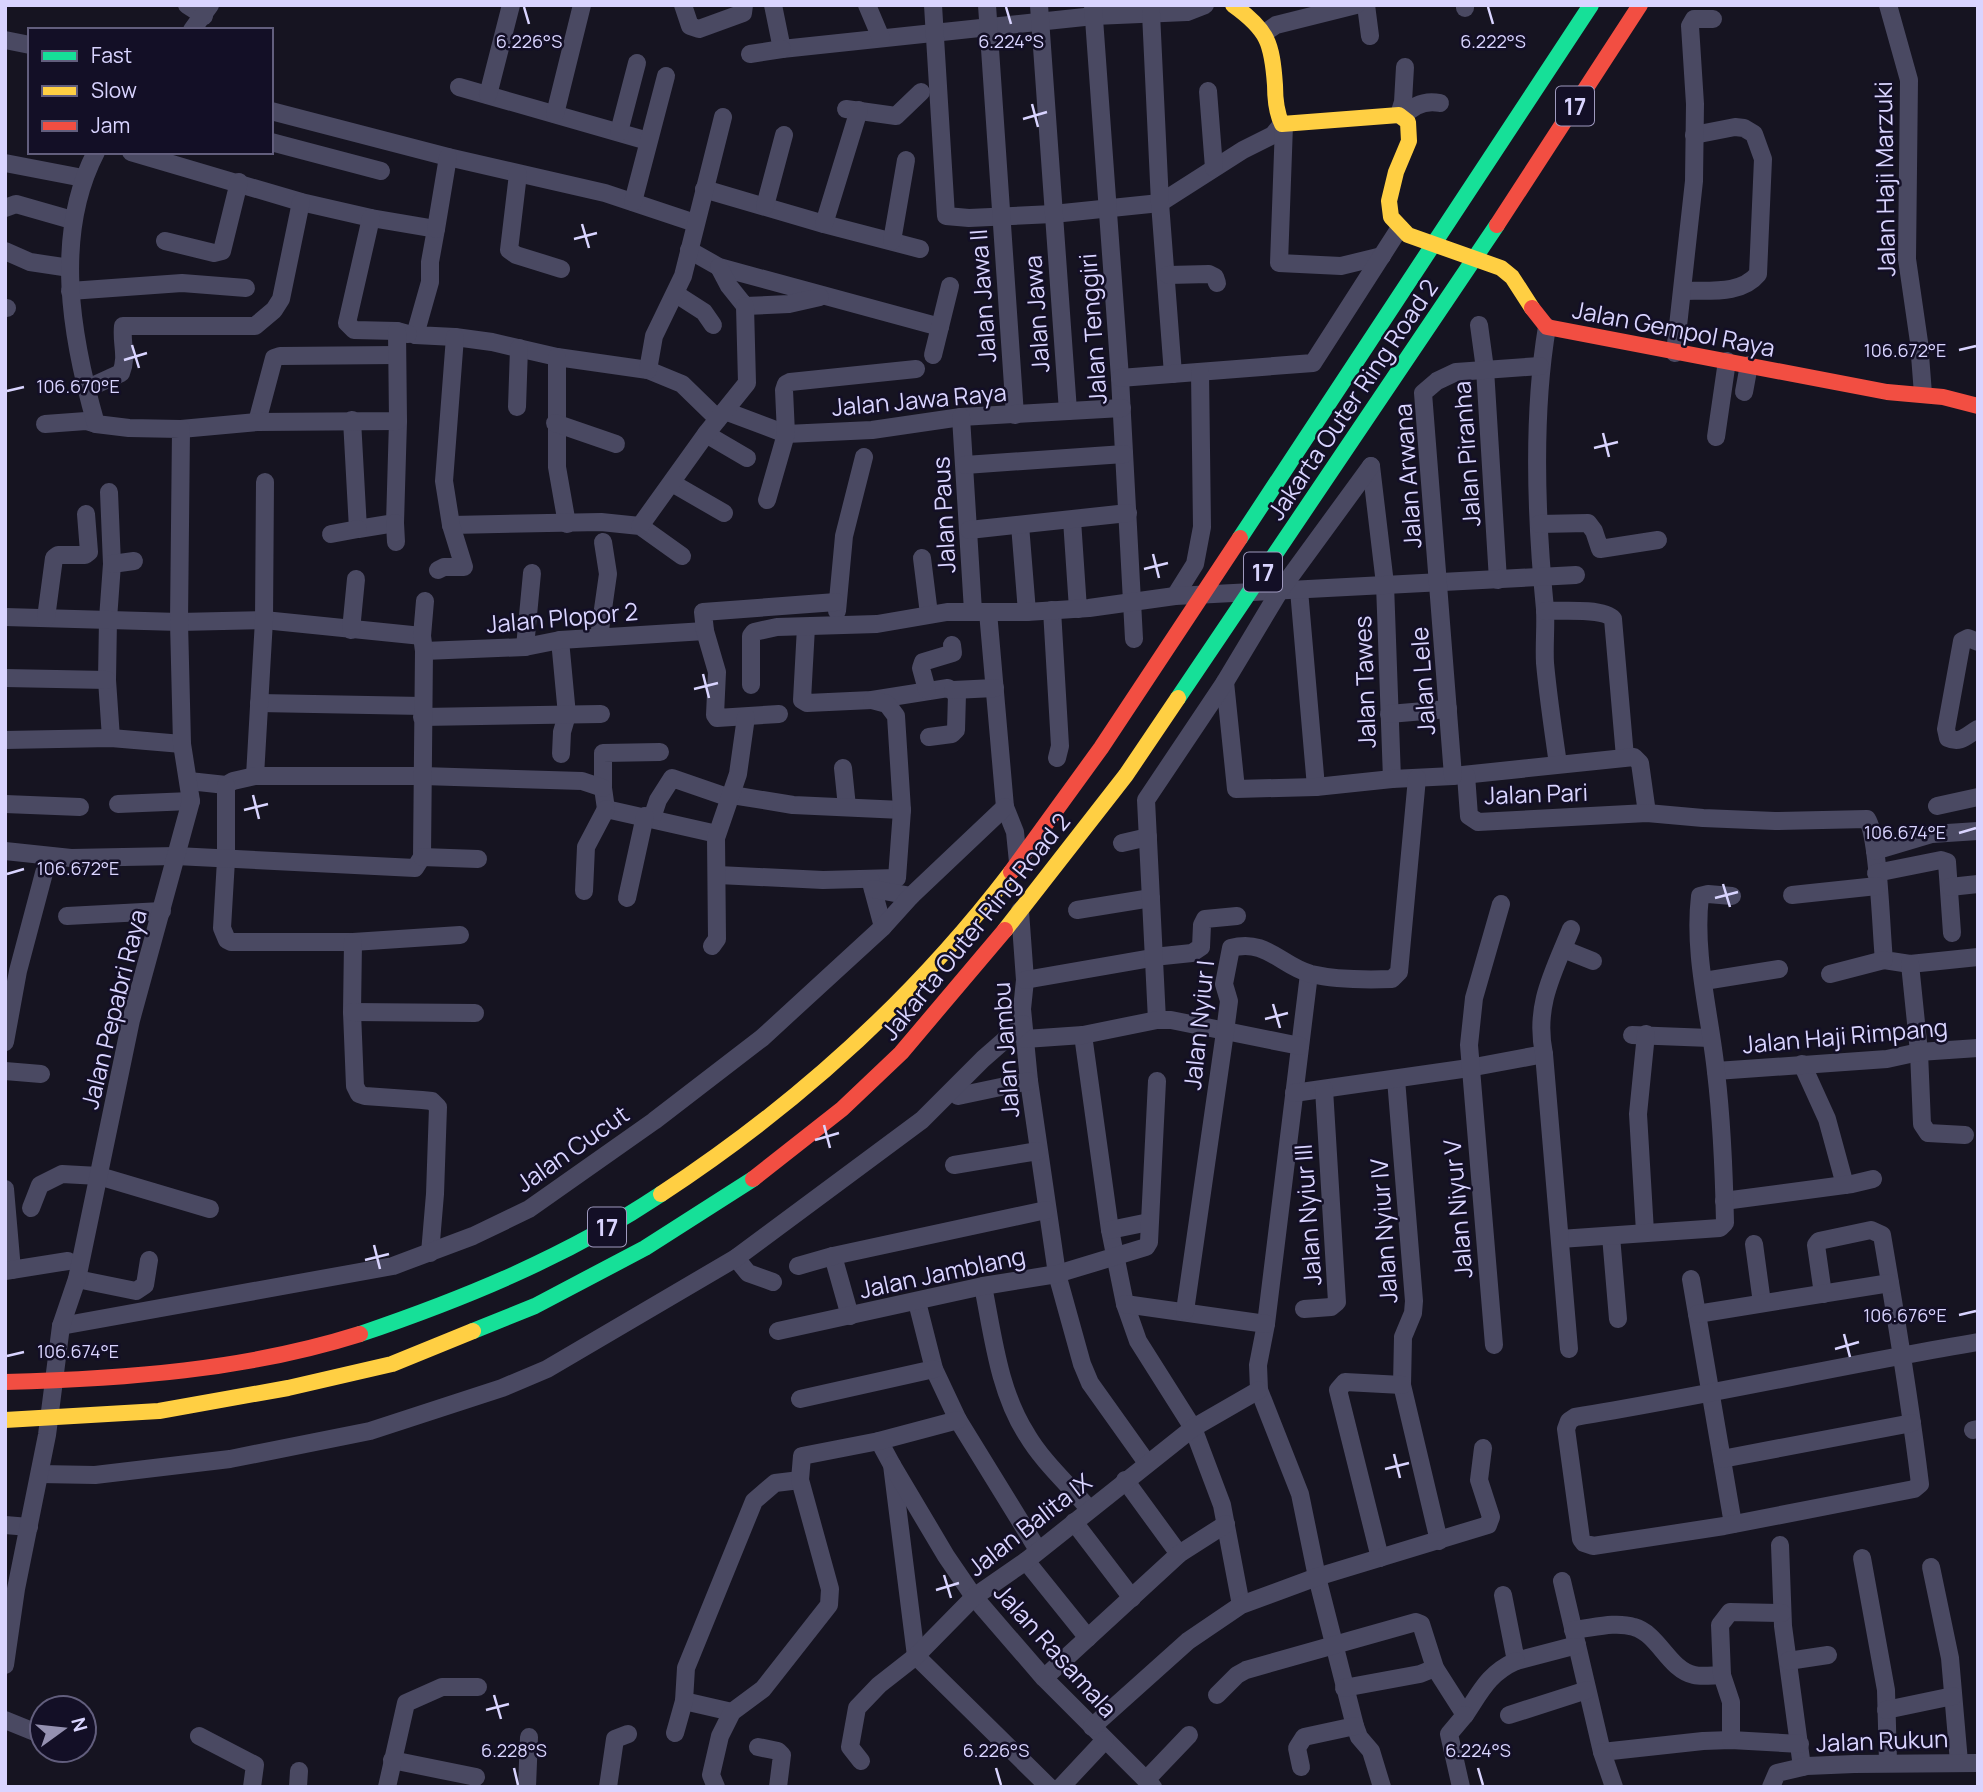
<svg xmlns="http://www.w3.org/2000/svg" width="1983" height="1792" font-family="Manrope,sans-serif">
  <rect width="100%" height="100%" fill="#161421"/>
  <g fill="none" stroke-linecap="round" stroke-linejoin="round">
    <!-- street -->
    <g stroke="#4a4962" stroke-width="18">
      <path d="M187 5 204 16"/>
      <path d="M683 5 690 26 699 29 743 13 744 5"/>
      <path d="M773 5 782 49 1094 16 1187 12 1205 5"/>
      <path d="M867 5 881 38"/>
      <path d="M933 5 946 216 969 218 1053 214 1160 203 1243 150 1273 135 1282 124"/>
      <path d="M987 5 1015 415"/>
      <path d="M1039 5 1068 411"/>
      <path d="M1093 5 1120 378 1134 639"/>
      <path d="M1366 5 1370 36"/>
      <path d="M1465 5V8"/>
      <path d="M1888 5 1909 80 1907 259 1919 342 1923 394"/>
      <path d="M1151 13 1160 203 1173 374"/>
      <path d="M192 30 210 5"/>
      <path d="M1266 32 1276 25 1356 5"/>
      <path d="M5 40 30 45"/>
      <path d="M750 54 782 49"/>
      <path d="M459 87 648 141"/>
      <path d="M1208 91 1214 168"/>
      <path d="M488 95 511 5"/>
      <path d="M846 109 896 116 921 92"/>
      <path d="M271 111 448 157 605 193 695 223"/>
      <path d="M555 114 582 5"/>
      <path d="M1399 115 1403 102 1405 67"/>
      <path d="M1403 117C1413 105 1425 100 1440 103"/>
      <path d="M1284 125 1279 263 1341 266 1382 256"/>
      <path d="M619 132 637 63"/>
      <path d="M271 142 381 171"/>
      <path d="M131 152 301 202 371 218 436 229 430 262V282L415 335 455 337 492 342 557 357 648 370 682 384 718 419"/>
      <path d="M5 163 83 178"/>
      <path d="M518 174 509 250 516 255 561 269"/>
      <path d="M704 189 824 224 920 249"/>
      <path d="M633 202 666 76"/>
      <path d="M765 206 784 135"/>
      <path d="M5 208 16 204 72 220"/>
      <path d="M371 218 347 323 354 330 397 331 408 334"/>
      <path d="M824 224 859 110"/>
      <path d="M436 229 448 157"/>
      <path d="M165 241 214 253 222 251 239 182"/>
      <path d="M892 241 906 160"/>
      <path d="M689 250 719 267 940 327"/>
      <path d="M5 251 30 262 70 268"/>
      <path d="M719 267 729 286 745 306 789 304 820 297"/>
      <path d="M1168 275 1209 274 1215 277 1217 283"/>
      <path d="M70 291 182 283 246 288"/>
      <path d="M1683 291C1709 290 1741 295 1758 274L1763 159 1754 134 1744 128 1735 127 1694 135"/>
      <path d="M676 294 704 312 713 325"/>
      <path d="M5 308H7"/>
      <path d="M1479 325 1485 369 1498 580"/>
      <path d="M1547 327C1532 417 1536 518 1545 609 1546 627 1544 645 1545 663 1548 696 1553 730 1558 764"/>
      <path d="M1675 353 1694 181 1695 104 1690 26 1694 19H1713"/>
      <path d="M933 355 950 286"/>
      <path d="M557 357V467L567 524"/>
      <path d="M648 370 654 336 683 276 723 117"/>
      <path d="M1120 378 1313 363 1399 229"/>
      <path d="M86 389 121 373C128 356 121 344 123 326H255L274 310 281 299 301 202"/>
      <path d="M1744 392 1749 365"/>
      <path d="M517 407 519 348"/>
      <path d="M725 411 786 434 872 430 961 417 1122 408"/>
      <path d="M961 417 973 611"/>
      <path d="M352 420 358 529 395 523 398 421"/>
      <path d="M257 422 274 358 280 356 396 355"/>
      <path d="M555 423 616 444"/>
      <path d="M45 424 86 421 96 424"/>
      <path d="M181 429 257 422 398 421 397 331"/>
      <path d="M706 434 747 458"/>
      <path d="M1716 437 1727 361"/>
      <path d="M965 465 1124 454"/>
      <path d="M1371 466 1385 584 1392 779"/>
      <path d="M672 483 724 513"/>
      <path d="M109 492 112 564 108 619 107 680 111 738"/>
      <path d="M767 500 786 434 784 390 786 384 790 382 916 369"/>
      <path d="M1072 520 1078 609"/>
      <path d="M395 523 396 542"/>
      <path d="M1539 524 1588 523 1594 531 1600 549 1658 540"/>
      <path d="M451 525 601 522 640 526 682 556"/>
      <path d="M1020 525 1027 612"/>
      <path d="M640 526 706 434 747 383 745 306"/>
      <path d="M969 530 1128 513"/>
      <path d="M331 534 358 529"/>
      <path d="M922 558 929 614"/>
      <path d="M112 564 134 561"/>
      <path d="M438 570 444 567H464L451 525 444 481 455 337"/>
      <path d="M1299 590 1316 787"/>
      <path d="M1175 596 1195 564 1202 527 1200 372"/>
      <path d="M1052 610 1060 746 1057 758"/>
      <path d="M837 611 844 536 864 457"/>
      <path d="M1545 611C1561 611 1604 608 1613 619L1625 757"/>
      <path d="M988 612 1005 807 1015 832 1018 862"/>
      <path d="M5 617 179 622 264 620 422 636"/>
      <path d="M46 618 54 558 58 555H85L89 552 86 514"/>
      <path d="M806 627 802 700 807 703 872 700 948 688 957 694 956 730 952 734 929 737"/>
      <path d="M351 630 356 579"/>
      <path d="M599 637 608 574 603 542"/>
      <path d="M560 640 567 715 562 732 561 754"/>
      <path d="M1978 642 1968 638 1962 641 1946 729 1948 738C1961 744 1967 735 1978 729"/>
      <path d="M525 647 532 573"/>
      <path d="M424 651 525 647 560 640 705 631"/>
      <path d="M5 678 107 680"/>
      <path d="M1225 682 1236 789 1316 787 1392 779 1453 776 1634 757 1640 763 1647 813"/>
      <path d="M751 685V636L754 632 777 627 877 624 947 612H1027L1089 608 1175 596 1576 575"/>
      <path d="M927 690 921 668 923 662 953 653 952 645"/>
      <path d="M953 690 995 688"/>
      <path d="M259 703 423 706"/>
      <path d="M779 714 717 718 715 715 717 672 705 631 703 612 836 602"/>
      <path d="M1389 714 1448 709"/>
      <path d="M422 717 601 714"/>
      <path d="M5 740 111 738 182 744"/>
      <path d="M660 752 603 753V788L606 809 717 834"/>
      <path d="M843 768 847 807"/>
      <path d="M1466 775 1469 816 1478 822 1647 813 1703 818 1775 821 1867 819C1879 837 1881 933 1884 960L1910 964 1978 957"/>
      <path d="M255 776 264 620 265 482"/>
      <path d="M1453 776 1423 393 1437 381 1456 372 1540 366"/>
      <path d="M189 781 226 785 233 781 255 776H423L582 781 603 788"/>
      <path d="M226 785V860L222 928 227 940 231 942H353L460 935"/>
      <path d="M732 795 793 805 902 810"/>
      <path d="M5 804 80 807"/>
      <path d="M118 804 191 801"/>
      <path d="M1937 806 1978 797"/>
      <path d="M652 818 658 800 672 778 730 798"/>
      <path d="M1122 843 1148 837"/>
      <path d="M5 851 71 858 176 856 415 868 422 857 424 651 422 636 425 601"/>
      <path d="M1875 851 1932 834 1978 831"/>
      <path d="M422 857 478 859"/>
      <path d="M1876 873 1941 860 1947 862 1952 933"/>
      <path d="M718 875 823 880 897 878 902 810 896 716 887 704 872 700"/>
      <path d="M870 879 883 927"/>
      <path d="M1950 887 1978 884"/>
      <path d="M873 889 911 896"/>
      <path d="M584 891 586 847 606 809"/>
      <path d="M1792 895 1877 886"/>
      <path d="M627 898 645 816"/>
      <path d="M1077 910 1151 898"/>
      <path d="M1020 911 1025 980 1022 1009 1029 1081 1057 1274 1082 1364 1090 1383 1147 1463"/>
      <path d="M67 916 162 911"/>
      <path d="M353 942 352 1012 355 1086 359 1094 365 1096 422 1100 432 1101 438 1107 435 1194 430 1253"/>
      <path d="M712 946 717 939 716 838 738 774 746 717"/>
      <path d="M1563 949 1593 961"/>
      <path d="M1910 964 1919 1052 1922 1124 1928 1133 1965 1135"/>
      <path d="M1309 974 1266 1324 1258 1365 1259 1390 1300 1494 1317 1577 1355 1726 1359 1737 1371 1751 1382 1787"/>
      <path d="M1830 974 1884 960"/>
      <path d="M1025 980 1163 956 1192 953 1201 947 1202 925 1205 919 1237 916"/>
      <path d="M1704 981 1779 969"/>
      <path d="M352 1012 475 1013"/>
      <path d="M1157 1020 1146 800 1225 682 1279 592 1371 466"/>
      <path d="M1083 1035 1110 1230 1125 1304 1138 1341 1193 1428 1222 1505 1241 1605"/>
      <path d="M1632 1035 1710 1038"/>
      <path d="M1025 1039 1083 1035 1157 1020H1171L1300 1046"/>
      <path d="M5 1042 18 971 44 873"/>
      <path d="M1802 1064 1827 1119 1845 1185"/>
      <path d="M5 1071 41 1074"/>
      <path d="M1716 1071 1887 1059 1919 1052 1978 1048"/>
      <path d="M1396 1079 1414 1301 1413 1313 1403 1337 1402 1385 1439 1541"/>
      <path d="M1294 1093 1469 1068 1544 1054"/>
      <path d="M958 1096 1029 1081"/>
      <path d="M954 1165 1038 1151"/>
      <path d="M5 1189 12 1270"/>
      <path d="M1724 1201 1852 1184 1873 1179"/>
      <path d="M31 1208 40 1185 62 1174 99 1176 210 1209"/>
      <path d="M1110 1230 1149 1222"/>
      <path d="M1645 1232 1638 1114 1646 1034"/>
      <path d="M1611 1236 1618 1319"/>
      <path d="M1560 1239 1720 1228 1725 1223C1724 1173 1722 1122 1716 1072 1710 1014 1693 955 1700 896L1708 894 1732 896"/>
      <path d="M1754 1244 1762 1303"/>
      <path d="M833 1256 850 1316"/>
      <path d="M736 1258 748 1273 773 1282"/>
      <path d="M798 1266 833 1256 1046 1210"/>
      <path d="M5 1271 68 1261"/>
      <path d="M77 1279 136 1291 145 1285 149 1260"/>
      <path d="M1691 1279 1733 1524"/>
      <path d="M983 1286C993 1336 999 1392 1027 1435 1043 1462 1069 1485 1089 1509"/>
      <path d="M1823 1294 1816 1245 1819 1241 1871 1230 1882 1235C1896 1317 1910 1401 1920 1484L1914 1489 1724 1526 1593 1546 1584 1543 1581 1539 1566 1429 1569 1421 1575 1417C1710 1395 1843 1365 1978 1342"/>
      <path d="M917 1302 934 1369 958 1420 1038 1550"/>
      <path d="M1125 1304 1266 1324"/>
      <path d="M1304 1309 1331 1307 1337 1302 1324 1089"/>
      <path d="M1185 1311 1225 1032 1229 1001 1224 984 1231 948C1266 938 1281 966 1311 974 1337 980 1365 980 1392 979L1399 972 1417 778"/>
      <path d="M1697 1314 1890 1283"/>
      <path d="M61 1326 393 1266 473 1236 529 1209 654 1121 762 1038 883 927 911 896 1005 807"/>
      <path d="M778 1331 983 1286 1057 1274 1146 1247 1149 1242 1157 1081"/>
      <path d="M1494 1345 1469 1045 1474 998 1501 904"/>
      <path d="M1569 1349 1544 1054C1534 1006 1553 973 1571 929"/>
      <path d="M800 1399 934 1369"/>
      <path d="M1973 1430 1978 1429"/>
      <path d="M879 1441 892 1465 916 1656 1049 1787"/>
      <path d="M1722 1459 1912 1423"/>
      <path d="M892 1465 946 1556 974 1597 1044 1678 1153 1787"/>
      <path d="M40 1474 95 1475 230 1459 370 1431 502 1388 547 1369 736 1258 922 1120 983 1059 1023 1024"/>
      <path d="M1125 1480 1179 1554"/>
      <path d="M1074 1522 1132 1598"/>
      <path d="M5 1525 29 1527"/>
      <path d="M1780 1545 1783 1626 1802 1767"/>
      <path d="M1380 1558 1338 1390 1345 1382 1402 1385"/>
      <path d="M1862 1558 1886 1690 1888 1762"/>
      <path d="M1026 1561 1088 1638"/>
      <path d="M1931 1567 1950 1658 1959 1762"/>
      <path d="M1562 1581 1602 1752 1703 1741 1731 1740 1800 1744"/>
      <path d="M1503 1595 1516 1661 1577 1645"/>
      <path d="M1573 1630C1593 1628 1615 1621 1634 1627 1659 1634 1668 1669 1694 1675 1702 1677 1714 1675 1722 1675"/>
      <path d="M1788 1661 1828 1655"/>
      <path d="M5 1665 16 1589 47 1435 61 1326 77 1279 131 1020 191 801 182 744 179 622 181 429 129 428 96 424C71 337 53 235 96 152"/>
      <path d="M1044 1678 1179 1554 1226 1524"/>
      <path d="M1344 1688 1420 1674 1435 1668"/>
      <path d="M1217 1695 1237 1675 1246 1670 1416 1622 1421 1624 1435 1668 1465 1715C1481 1691 1489 1673 1516 1661"/>
      <path d="M684 1701 732 1712"/>
      <path d="M1886 1710 1953 1696"/>
      <path d="M1509 1715 1587 1690"/>
      <path d="M5 1720 42 1735"/>
      <path d="M1092 1727 1188 1641 1241 1605 1317 1577 1488 1525 1491 1517 1479 1480 1483 1448"/>
      <path d="M675 1733 684 1701 686 1668 754 1501 775 1483 800 1480"/>
      <path d="M199 1736 255 1765 252 1787"/>
      <path d="M1731 1740V1702L1722 1675 1720 1625 1730 1612 1782 1613"/>
      <path d="M758 1747 778 1751 782 1755 778 1787"/>
      <path d="M56 1750H57"/>
      <path d="M1602 1752 1614 1787"/>
      <path d="M392 1760 476 1777"/>
      <path d="M861 1761 850 1747 857 1708 879 1685 916 1656 974 1597 1026 1561 1193 1428 1259 1390"/>
      <path d="M1301 1767 1297 1748 1304 1737 1355 1726"/>
      <path d="M1147 1779 1189 1735"/>
      <path d="M298 1787 299 1771"/>
      <path d="M387 1787 406 1703 442 1687H478"/>
      <path d="M527 1787 529 1737"/>
      <path d="M608 1787 615 1739 628 1734"/>
      <path d="M716 1787 711 1775 720 1736 732 1712 763 1689 829 1605 830 1589 800 1480 802 1456 879 1441 958 1420"/>
      <path d="M1061 1787 1105 1740"/>
      <path d="M1461 1787 1449 1734 1465 1715"/>
      <path d="M1771 1787 1777 1773 1807 1766 1854 1764 1978 1763"/>
    </g>
    <!-- fast -->
    <g stroke="#16e098" stroke-width="16">
      <path d="M1240 538 1591 5"/>
      <path d="M1178 698 1497 225"/>
      <path d="M473 1331 535 1306 645 1248 753 1179"/>
      <path d="M360 1334C466 1298 568 1256 661 1194"/>
    </g>
    <!-- slow -->
    <g stroke="#ffcf43" stroke-width="16">
      <path d="M1233 5C1268 30 1272 43 1275 85 1275 99 1276 112 1282 124L1399 115 1408 122 1409 141 1396 172 1389 201 1391 217 1408 235 1501 268 1512 277 1532 308"/>
      <path d="M1005 930 1126 775 1178 698"/>
      <path d="M661 1194C795 1106 914 999 1011 872"/>
      <path d="M5 1420 159 1411 288 1388 392 1364 473 1331"/>
    </g>
    <!-- jam -->
    <g stroke="#f24e42" stroke-width="16">
      <path d="M1497 225 1640 5"/>
      <path d="M1532 308 1547 327 1887 392 1943 397 1978 406"/>
      <path d="M1011 872 1101 748 1240 538"/>
      <path d="M753 1179 842 1109 901 1053 1005 930"/>
      <path d="M5 1382C124 1379 246 1370 360 1334"/>
    </g>
  </g>
  <!-- ticks -->
  <path fill="none" stroke="#d9d4ff" stroke-width="2.5" d="M524 7 529 24M1006 7 1011 24M1488 7 1493 24M1032 104 1038 127M1023 119 1047 112M582 224 589 248M574 239 597 233M132 345 139 368M1959 350 1976 346M124 360 147 353M7 391 24 387M1603 433 1609 457M1594 448 1618 442M1153 554 1159 578M1144 569 1168 563M703 674 709 698M694 689 718 683M253 795 259 819M244 810 268 804M1959 833 1976 828M7 874 24 869M1723 884 1730 907M1715 898 1738 892M1273 1004 1280 1028M1265 1019 1288 1013M824 1125 830 1148M815 1140 839 1133M374 1245 380 1269M365 1260 389 1254M1959 1315 1976 1311M1844 1334 1850 1357M1835 1349 1859 1342M7 1356 24 1352M1394 1454 1400 1478M1385 1469 1409 1463M944 1575 951 1598M936 1590 959 1583M494 1695 501 1719M486 1710 509 1704M514 1768 518 1785M996 1768 1001 1785M1478 1768 1483 1785"/>
  <g text-anchor="middle" dominant-baseline="central" stroke-width="5" stroke-linejoin="round" paint-order="stroke">
    <!-- shield labels -->
    <g fill="#130f26" stroke="#9e99be" stroke-width="2">
      <rect x="1556" y="86.5" width="38" height="39" rx="5"/>
      <rect x="1244" y="552.5" width="38" height="39" rx="5"/>
      <rect x="588" y="1207.5" width="38" height="39" rx="5"/>
    </g>
    <g font-size="23" font-weight="bold" fill="#d9d4ff">
      <text x="1575" y="106">17</text>
      <text x="1263" y="572">17</text>
      <text x="607" y="1227">17</text>
    </g>
    <!-- street labels -->
    <g font-size="24" fill="#d9d4ff" stroke="#130f26">
      <text transform="translate(1884 179) rotate(-91)">Jalan Haji Marzuki</text>
      <text transform="translate(982 296) rotate(-94)">Jalan Jawa II</text>
      <text transform="translate(1036 314) rotate(-94)">Jalan Jawa</text>
      <text transform="translate(1674 328) rotate(11)">Jalan Gempol Raya</text>
      <text transform="translate(1092 329) rotate(-94)">Jalan Tenggiri</text>
      <text transform="translate(919 399) rotate(-5)">Jalan Jawa Raya</text>
      <text transform="translate(1352 399) rotate(-56)">Jakarta Outer Ring Road 2</text>
      <text transform="translate(1466 454) rotate(-94)">Jalan Piranha</text>
      <text transform="translate(1407 476) rotate(-94)">Jalan Arwana</text>
      <text transform="translate(943 515) rotate(-93)">Jalan Paus</text>
      <text transform="translate(562 617) rotate(-5)">Jalan Plopor 2</text>
      <text transform="translate(1422 681) rotate(-94)">Jalan Lele</text>
      <text transform="translate(1364 682) rotate(-92)">Jalan Tawes</text>
      <text transform="translate(1536 793) rotate(-2)">Jalan Pari</text>
      <text transform="translate(975 926) rotate(-51)">Jakarta Outer Ring Road 2</text>
      <text transform="translate(113 1009) rotate(-76)">Jalan Pepabri Raya</text>
      <text transform="translate(1198 1025) rotate(-84)">Jalan Nyiur I</text>
      <text transform="translate(1845 1035) rotate(-5)">Jalan Haji Rimpang</text>
      <text transform="translate(1005 1050) rotate(-94)">Jalan Jambu</text>
      <text transform="translate(572 1148) rotate(-35)">Jalan Cucut</text>
      <text transform="translate(1457 1209) rotate(-95)">Jalan Niyur V</text>
      <text transform="translate(1307 1215) rotate(-94)">Jalan Nyiur III</text>
      <text transform="translate(1383 1231) rotate(-94)">Jalan Nyiur IV</text>
      <text transform="translate(942 1272) rotate(-12)">Jalan Jamblang</text>
      <text transform="translate(1029 1524) rotate(-38)">Jalan Balita IX</text>
      <text transform="translate(1056 1650) rotate(48)">Jalan Rasamala</text>
      <text transform="translate(1882 1740) rotate(-2)">Jalan Rukun</text>
    </g>
  </g>
  <g font-size="18" text-anchor="middle" fill="#d9d4ff" stroke="#130f26" stroke-width="5" stroke-linejoin="round" paint-order="stroke">
    <text x="529" y="48">6.226°S</text>
    <text x="1011" y="48">6.224°S</text>
    <text x="1493" y="48">6.222°S</text>
    <text x="1905" y="357">106.672°E</text>
    <text x="78" y="393">106.670°E</text>
    <text x="1905" y="839">106.674°E</text>
    <text x="78" y="875">106.672°E</text>
    <text x="1905" y="1322">106.676°E</text>
    <text x="78" y="1358">106.674°E</text>
    <text x="514" y="1757">6.228°S</text>
    <text x="996" y="1757">6.226°S</text>
    <text x="1478" y="1757">6.224°S</text>
  </g>
  <!-- border -->
  <rect width="1983" height="1792" fill="none" stroke="#d9d4ff" stroke-width="14"/>
  <!-- legend -->
  <rect x="28" y="28" width="245" height="126" fill="#130f26" stroke="#625e7d" stroke-width="2"/>
  <rect x="42" y="51" width="35" height="10" fill="#16e098" stroke="#625e7d" stroke-width="2"/>
  <text x="91" y="63" font-size="21" fill="#d9d4ff">Fast</text>
  <rect x="42" y="86" width="35" height="10" fill="#ffcf43" stroke="#625e7d" stroke-width="2"/>
  <text x="91" y="98" font-size="21" fill="#d9d4ff">Slow</text>
  <rect x="42" y="121" width="35" height="10" fill="#f24e42" stroke="#625e7d" stroke-width="2"/>
  <text x="91" y="133" font-size="21" fill="#d9d4ff">Jam</text>
  <!-- north arrow -->
  <g transform="translate(63 1729) rotate(75)"><circle r="33" fill="#130f26" stroke="#625e7d" stroke-width="2"/>
  <path d="M0-5L12 26L0 18L-12 26Z" fill="#9591b1"/>
  <text y="-10" font-size="19" font-weight="bold" text-anchor="middle" fill="#d9d4ff">N</text>
  </g>
</svg>
